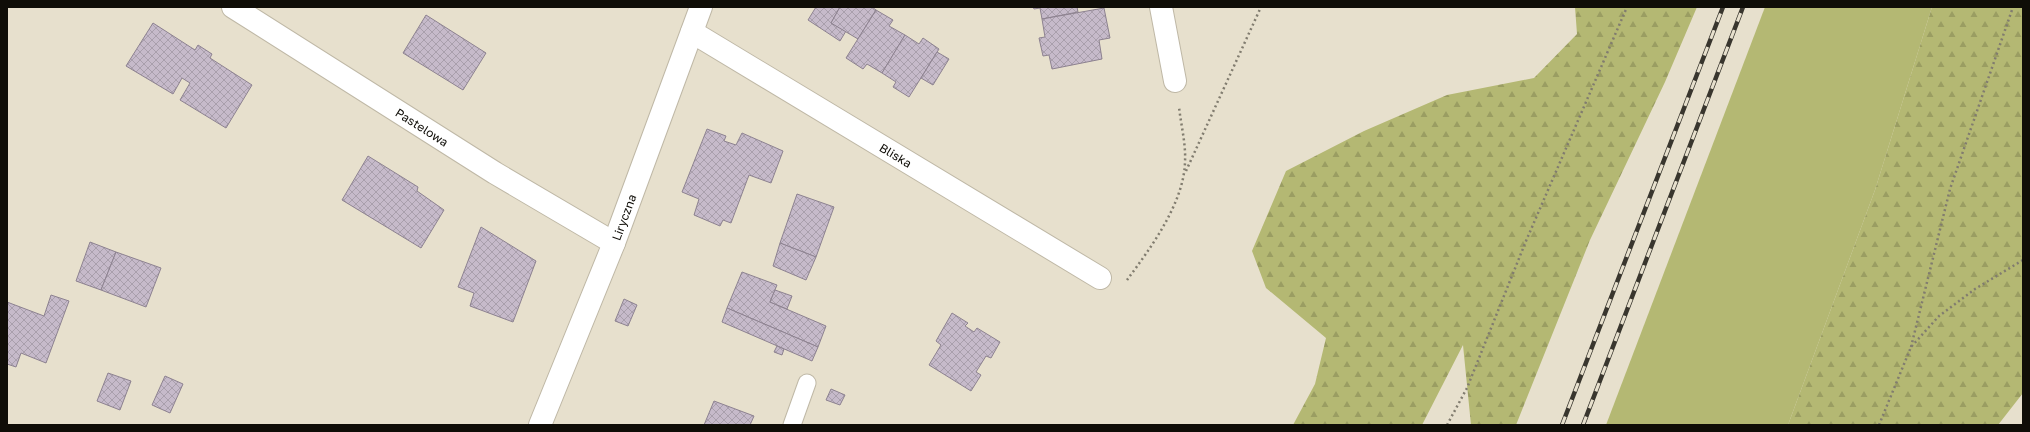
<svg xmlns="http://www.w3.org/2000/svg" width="2030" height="432" font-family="'Golos Text',sans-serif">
  <defs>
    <pattern id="forest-firs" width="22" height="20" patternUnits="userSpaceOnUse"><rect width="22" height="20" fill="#b4b873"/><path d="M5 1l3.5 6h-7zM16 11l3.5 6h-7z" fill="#9a9d62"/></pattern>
    <pattern id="building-cross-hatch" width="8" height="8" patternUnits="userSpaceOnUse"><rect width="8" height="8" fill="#c6baca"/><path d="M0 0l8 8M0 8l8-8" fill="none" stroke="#a99fac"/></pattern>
  </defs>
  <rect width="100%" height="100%" fill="#e7e0cd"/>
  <!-- grass -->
  <path fill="#b4b873" d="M1765 7H1932L1875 190 1788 425H1606Z"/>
  <!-- forest -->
  <g fill="url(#forest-firs)">
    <path d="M1575 7H1697L1665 82 1590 240 1516 425H1471L1463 345 1422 425H1293L1315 384 1326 338 1266 288 1252 251 1286 171 1364 131 1447 95 1534 78 1577 34Z"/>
    <path d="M1932 7H2023V393L1998 425H1788L1875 190Z"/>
  </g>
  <!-- building -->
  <g fill="url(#building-cross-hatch)" stroke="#8d8290">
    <path d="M816 7H840L831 23 846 31 840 41 808 20Z"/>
    <path d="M840 7H872L876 10 858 39 831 23Z"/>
    <path d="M1033 7H1077L1078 12 1042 19 1040 8 1034 9Z"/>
    <path d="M1104 8 1110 38 1099 40 1102 59 1052 69 1049 55 1043 56 1039 38 1045 37 1042 19Z"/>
    <path d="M876 10 893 20 889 26 905 35 882 73 867 64 863 69 846 58Z"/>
    <path d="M426 15 486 53 463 90 403 53Z"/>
    <path d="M153 23 195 50 198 45 212 54 210 58 252 85 226 128 180 100 190 83 182 78 173 94 126 66Z"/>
    <path d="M905 35 919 44 923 38 939 49 909 97 893 87 896 82 882 73Z"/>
    <path d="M937 52 949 59 933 85 921 78Z"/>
    <path d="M707 129 726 136 724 141 736 145 742 133 783 151 771 183 749 175 731 223 723 220 720 226 694 215 699 199 682 192Z"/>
    <path d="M368 156 418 187 417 191 444 210 421 248 342 200Z"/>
    <path d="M797 194 834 207 816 257 780 243Z"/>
    <path d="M481 227 536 261 513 322 470 306 474 293 458 287Z"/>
    <path d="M90 242 116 252 101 290 76 281Z"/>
    <path d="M780 243 816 257 806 280 773 266Z"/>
    <path d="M116 252 161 268 146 307 101 290Z"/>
    <path d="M742 272 777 285 770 302 826 326 818 347 727 308Z"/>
    <path d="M775 290 792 296 787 309 770 302Z"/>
    <path d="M51 295 69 301 46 363 21 353 16 367 7 364V302L44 316Z"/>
    <path d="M624 299 637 305 628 326 615 321Z"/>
    <path d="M727 308 818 347 812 361 722 322Z"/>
    <path d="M952 313 968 323 965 326 974 332 977 328 1000 342 991 358 986 356 976 372 981 375 971 391 929 365 941 345 936 341Z"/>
    <path d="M777 346 784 349 782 355 774 352Z"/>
    <path d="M108 373 131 381 120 410 97 401Z"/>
    <path d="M165 376 183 384 170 413 152 405Z"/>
    <path d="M831 389 845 395 840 405 826 400Z"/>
    <path d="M714 401 754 416 750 425H704Z"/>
  </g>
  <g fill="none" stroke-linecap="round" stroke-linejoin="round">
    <!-- service casing -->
    <g stroke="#bfb8a6" stroke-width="19">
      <path id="service" d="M792 425 807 383"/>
    </g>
    <!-- minor casing -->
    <g stroke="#bfb8a6" stroke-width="24">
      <g id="minor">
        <path id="s1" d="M233 7 495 173 614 243"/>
        <path d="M1161 7 1175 81"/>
        <path id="s2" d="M692 32 1100 278"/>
        <path id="s3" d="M540 425 614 243 701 7"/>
      </g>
    </g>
    <!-- path -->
    <g stroke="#817c6f" stroke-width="2.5" stroke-dasharray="2 3" stroke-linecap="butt">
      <path d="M1186 171 1261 7"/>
      <path d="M1127 280C1150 249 1184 203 1185 162 1186 144 1181 125 1179 107"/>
      <path d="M1911 347 1950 189 2013 7"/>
      <path d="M1447 425 1467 388 1526 241 1627 7"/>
      <path d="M1879 425 1911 347 1939 316 1975 289 2023 260"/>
    </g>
    <!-- service -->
    <use href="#service" stroke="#fff" stroke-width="17"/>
    <!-- minor -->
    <use href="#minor" stroke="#fff" stroke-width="22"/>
    <!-- rail casing -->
    <g stroke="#39362e" stroke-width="4.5">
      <g id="rail">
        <path d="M1562 425 1723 7"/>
        <path d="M1583 425 1743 7"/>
      </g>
    </g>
    <!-- rail -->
    <use href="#rail" stroke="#e7e0cd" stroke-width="3" stroke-dasharray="9" stroke-linecap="butt"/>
  </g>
  <g text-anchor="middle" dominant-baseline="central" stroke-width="3" stroke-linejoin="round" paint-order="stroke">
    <!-- street labels -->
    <g font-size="12" fill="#0f0d07" stroke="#e7e0cd">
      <text stroke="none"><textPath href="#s1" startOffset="224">Pastelowa</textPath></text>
      <text stroke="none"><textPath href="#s2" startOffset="238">Bliska</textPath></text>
      <text stroke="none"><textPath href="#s3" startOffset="224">Liryczna</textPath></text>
    </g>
  </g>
  <!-- border -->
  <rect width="2030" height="432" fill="none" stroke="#0f0d07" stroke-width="16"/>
</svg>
